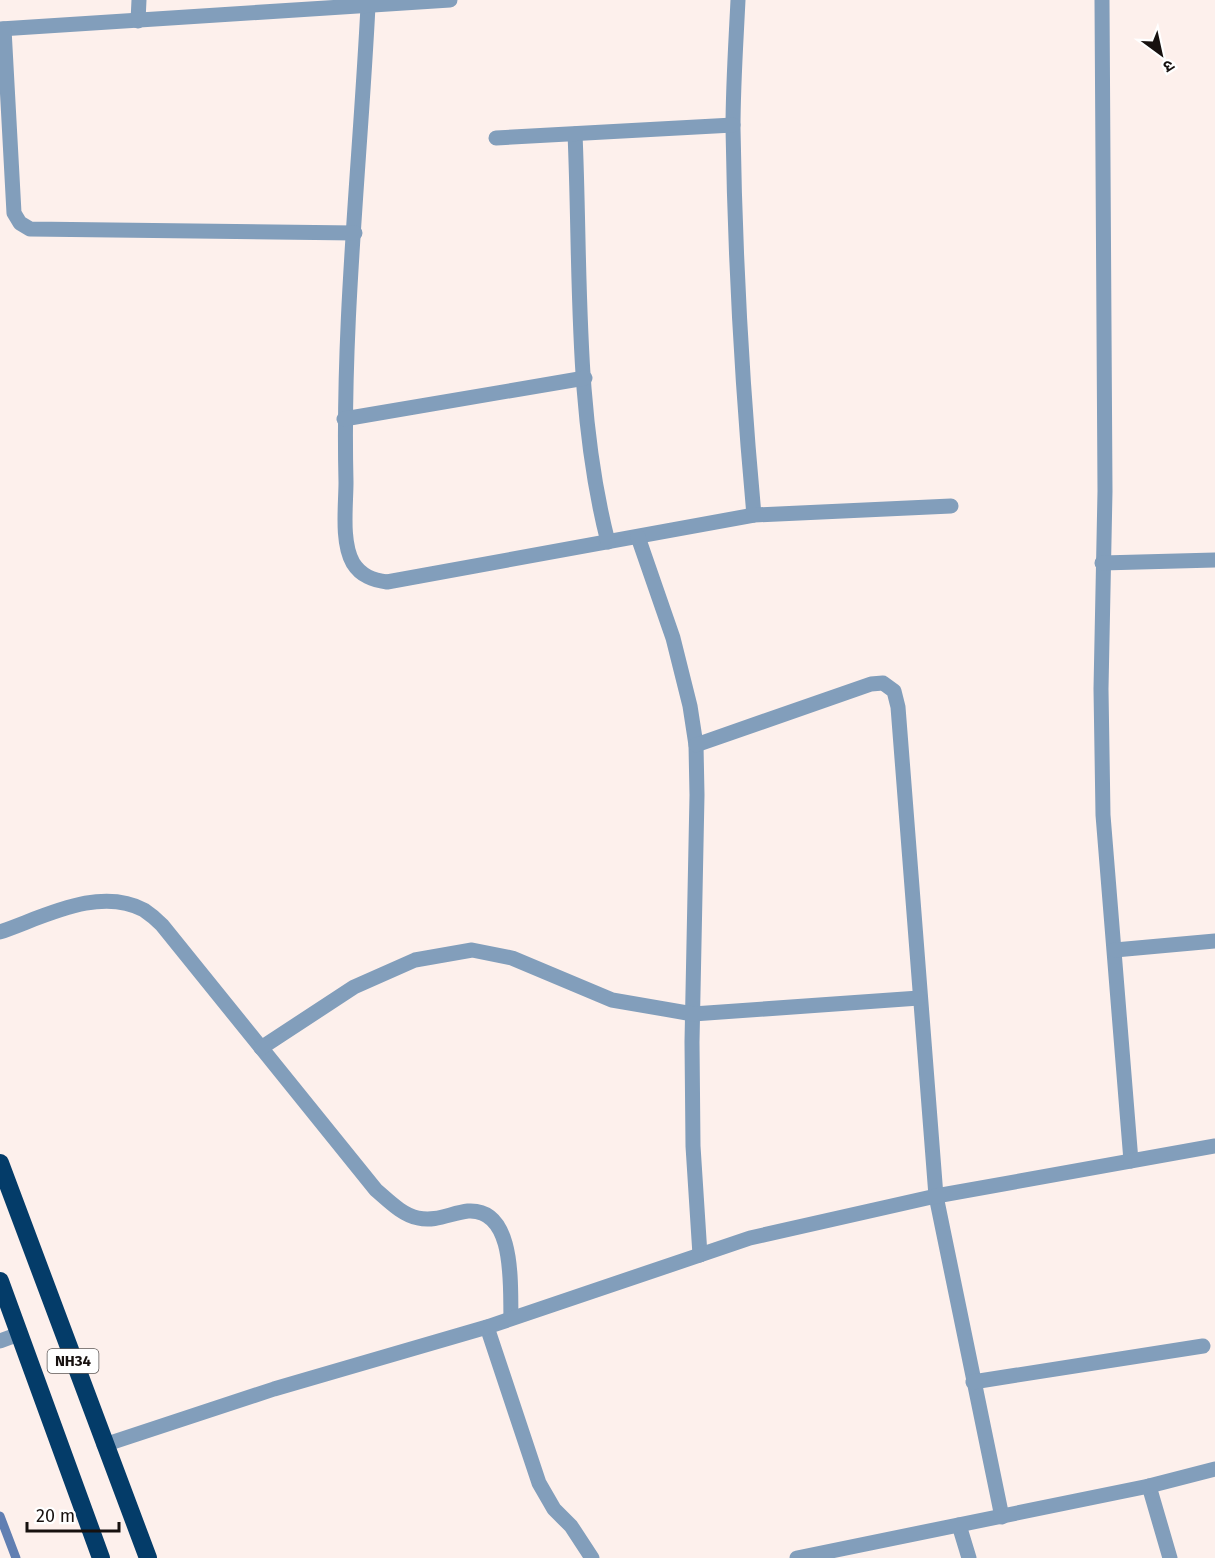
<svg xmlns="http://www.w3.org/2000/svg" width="1215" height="1558" font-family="'Fira Sans','Noto Sans Devanagari',sans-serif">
  <rect width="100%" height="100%" fill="#fdf0ec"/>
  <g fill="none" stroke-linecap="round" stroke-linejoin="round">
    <!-- stream -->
    <path stroke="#617fb2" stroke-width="9" d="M0 1516 16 1558"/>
    <!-- minor -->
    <g stroke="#829ebb" stroke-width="15">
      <path d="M738 0C736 42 733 85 733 128 735 257 742 386 754 515"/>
      <path d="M1102 0 1105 491 1101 689 1103 815 1131 1161"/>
      <path d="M368 6C360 165 342 323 346 482 346 505 341 542 353 563 361 576 373 580 387 582L754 515 951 506"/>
      <path d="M138 21 139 0"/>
      <path d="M0 29 450 0"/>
      <path d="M4 29 14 213 20 223 30 229 355 233"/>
      <path d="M575 134C581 269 574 410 608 542"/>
      <path d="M496 138 733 125"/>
      <path d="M344 419 585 378"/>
      <path d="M638 537 673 638 690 706 696 745 697 795 692 1042 693 1146 700 1255"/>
      <path d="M1102 563 1215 560"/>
      <path d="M696 745 871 684 883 683 894 691 898 707 936 1196 1002 1517"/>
      <path d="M0 932C44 917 99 886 144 910 150 914 157 920 162 925L376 1190C388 1200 402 1215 418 1218 436 1222 451 1213 468 1211 516 1208 510 1287 511 1318"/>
      <path d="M1115 950 1215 941"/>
      <path d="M261 1048 354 987 415 960 472 950 512 958 612 1000 693 1014 919 998"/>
      <path d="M487 1327 539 1483 554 1509 571 1526 592 1558"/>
      <path d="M0 1341 19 1334"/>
      <path d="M973 1382 1203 1346"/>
      <path d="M104 1445 274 1389 487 1327 750 1238 936 1196 1215 1146"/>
      <path d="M1149 1486 1170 1558"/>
      <path d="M959 1525 969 1558"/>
      <path d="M797 1558 1149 1486 1215 1469"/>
    </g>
    <!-- highway -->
    <g stroke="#043c69" stroke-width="18">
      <path d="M0 1163 148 1558"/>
      <path d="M0 1281 101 1558"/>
    </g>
  </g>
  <g text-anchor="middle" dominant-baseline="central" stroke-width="5" stroke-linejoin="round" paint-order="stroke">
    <!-- shield labels -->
    <rect fill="#fff" stroke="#5d5857" stroke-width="1.5" x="47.5" y="1349" width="51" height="24" rx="4.5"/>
    <g font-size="15" font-weight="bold" fill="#17110f">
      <text x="73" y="1361">NH34</text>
    </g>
  </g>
  <!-- north arrow -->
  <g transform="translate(1161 54) rotate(147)" stroke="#ffffff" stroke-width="4.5" paint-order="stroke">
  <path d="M0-4.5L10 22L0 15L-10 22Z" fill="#17110f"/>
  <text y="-9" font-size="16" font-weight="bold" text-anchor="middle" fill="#17110f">उ</text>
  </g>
  <!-- scale -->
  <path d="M27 1522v9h92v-9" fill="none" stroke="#17110f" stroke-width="3"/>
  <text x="36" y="1522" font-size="18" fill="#17110f" stroke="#ffffff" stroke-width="4.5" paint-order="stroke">20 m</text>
</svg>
